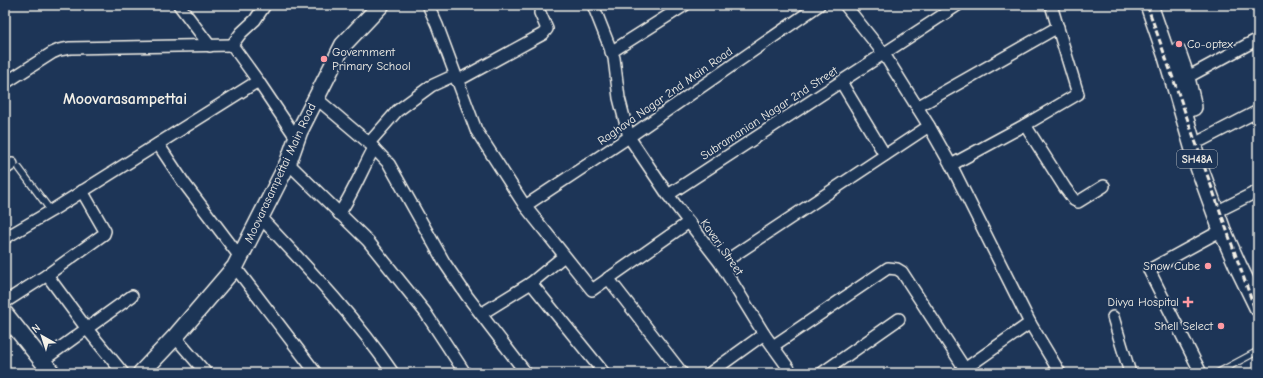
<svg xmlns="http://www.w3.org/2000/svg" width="1263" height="378" font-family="'Comic Neue',sans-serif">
  <rect width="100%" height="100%" fill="#1d3557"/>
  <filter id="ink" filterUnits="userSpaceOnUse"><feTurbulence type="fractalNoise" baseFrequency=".025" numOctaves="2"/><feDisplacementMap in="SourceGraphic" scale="8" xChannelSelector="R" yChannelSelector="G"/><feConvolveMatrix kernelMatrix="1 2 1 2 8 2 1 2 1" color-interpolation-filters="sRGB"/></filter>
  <g filter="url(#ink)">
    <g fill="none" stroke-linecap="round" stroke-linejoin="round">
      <!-- lane casing -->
      <g stroke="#f4f1e8" stroke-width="8">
        <g id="lane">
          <path d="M19 168 51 211"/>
          <path d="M1217 373 1258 351"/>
        </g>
      </g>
      <!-- street casing -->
      <g stroke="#f4f1e8" stroke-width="14">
        <g id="street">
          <path d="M179 5 210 46"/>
          <path d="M265 5 255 20 241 33 232 45 258 81 297 139"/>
          <path d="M428 5 437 25 476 130 525 206 592 290 689 222"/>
          <path d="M593 5 614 58 619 98 629 137 668 195 721 264 764 334 792 373"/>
          <path d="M845 5 884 54 929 126 951 165 1030 323 1060 373"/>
          <path d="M611 52 685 5"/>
          <path d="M1186 78 1258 39"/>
          <path d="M457 81 543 34 547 29 540 13"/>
          <path d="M841 82 885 155"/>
          <path d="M5 83 52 53 59 50 70 48 232 45"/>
          <path d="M316 98 369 143 389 164 444 262 467 296 526 373"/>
          <path d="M917 107 1058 27"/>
          <path d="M1025 125 1065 188 1074 200 1078 202 1104 186"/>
          <path d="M1202 140 1258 111"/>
          <path d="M369 143 397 111 431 86 455 75"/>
          <path d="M158 144 184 183 240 257"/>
          <path d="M288 163 368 241 425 312 465 373"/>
          <path d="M951 165 1025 125 1078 94 1051 5"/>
          <path d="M5 169 12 164"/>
          <path d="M668 195 958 5"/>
          <path d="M525 206 629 137 819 5"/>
          <path d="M1216 212 1258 191"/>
          <path d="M339 214C353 193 362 170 374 148"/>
          <path d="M260 217C307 267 355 317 393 373"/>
          <path d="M5 238 51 211 258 81"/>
          <path d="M564 256 531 283 604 373"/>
          <path d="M721 264 929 126"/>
          <path d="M235 267 316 373"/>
          <path d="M47 275 87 329 123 373"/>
          <path d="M608 278 682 373"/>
          <path d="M5 302 47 275 104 234 105 231 82 191"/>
          <path d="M481 314 531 283"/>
          <path d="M1113 317 1130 373"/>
          <path d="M5 333 11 321"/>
          <path d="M175 337 206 373"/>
          <path d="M773 346 888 268 897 269 902 272 965 369"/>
          <path d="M42 361 132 296"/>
          <path d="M710 373 764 334"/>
          <path d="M822 373 899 319"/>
          <path d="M959 373 1030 323"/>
          <path d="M1201 373 1149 270 1222 230"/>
        </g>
      </g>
      <!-- secondary casing -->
      <g stroke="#f4f1e8" stroke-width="19">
        <g id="secondary">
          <path d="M5 314 52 373"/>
          <path d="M141 373 175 337 235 267 288 163 299 132 343 45 381 5"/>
        </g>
      </g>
      <!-- primary casing -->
      <g stroke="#f4f1e8" stroke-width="20">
        <g id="primary">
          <path d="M1149 5 1167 57 1199 167 1222 230 1238 266 1258 307"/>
          <path d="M1177 52 1186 78 1193 107"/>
        </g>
      </g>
      <!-- lane -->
      <use href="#lane" stroke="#1d3557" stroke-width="5.5"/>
      <!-- street -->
      <use href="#street" stroke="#1d3557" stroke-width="11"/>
      <!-- secondary -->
      <use href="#secondary" stroke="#1d3557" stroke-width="16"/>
      <!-- primary -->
      <use href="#primary" stroke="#1d3557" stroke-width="17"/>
      <!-- rail -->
      <path stroke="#f4f1e8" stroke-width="3" stroke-dasharray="6 3" stroke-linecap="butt" d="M1147 5 1258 318"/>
    </g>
  </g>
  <!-- markers -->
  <g fill="#ff9aa2" stroke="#1d3557" stroke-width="1.5">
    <circle cx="1179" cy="44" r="4"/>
    <circle cx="324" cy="59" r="4"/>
    <circle cx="1208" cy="266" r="4"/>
    <path d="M1186 296h4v4h4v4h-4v4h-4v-4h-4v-4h4z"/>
    <circle cx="1221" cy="326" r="4"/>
  </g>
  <g text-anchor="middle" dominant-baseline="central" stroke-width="3.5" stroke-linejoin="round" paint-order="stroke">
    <!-- shield labels -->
    <rect fill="#1d3557" stroke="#b4b9bc" stroke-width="1" x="1177" y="150" width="40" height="18" rx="3"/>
    <g font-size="11" font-weight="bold" fill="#f4f1e8">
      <text x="1197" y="159">SH48A</text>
    </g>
    <!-- poi labels -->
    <g font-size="12" fill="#f4f1e8" stroke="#1d3557" text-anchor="end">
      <text x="1187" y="44" text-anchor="start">Co-optex</text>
      <text x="332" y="52" text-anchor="start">Government<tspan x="332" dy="14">Primary School</tspan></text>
      <text x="1200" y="266">Snow Cube</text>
      <text x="1179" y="302">Divya Hospital</text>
      <text x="1213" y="326">Shell Select</text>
    </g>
    <!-- street labels -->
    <g font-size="12" fill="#f4f1e8" stroke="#1d3557">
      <text transform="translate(665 96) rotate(-35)">Raghava Nagar 2nd Main Road</text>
      <text transform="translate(769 113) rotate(-33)">Subramanian Nagar 2nd Street</text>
      <text transform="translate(280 173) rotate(-65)">Moovarasampettai Main Road</text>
      <text transform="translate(722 247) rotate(55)">Kaveri Street</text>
    </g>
    <!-- district labels -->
    <g font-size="16" font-weight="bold" fill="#f4f1e8" stroke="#1d3557">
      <text x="125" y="99">Moovarasampettai</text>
    </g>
  </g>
  <!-- margin -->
  <rect width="1263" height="378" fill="none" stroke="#1d3557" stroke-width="20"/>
  <rect x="10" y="10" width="1243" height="358" fill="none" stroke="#f4f1e8" stroke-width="1.5" filter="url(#ink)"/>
  <!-- north arrow -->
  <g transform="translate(42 336) rotate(321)" stroke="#1d3557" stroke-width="3" paint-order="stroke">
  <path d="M0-3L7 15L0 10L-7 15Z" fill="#f4f1e8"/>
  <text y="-6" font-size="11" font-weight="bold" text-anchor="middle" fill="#f4f1e8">N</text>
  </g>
</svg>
